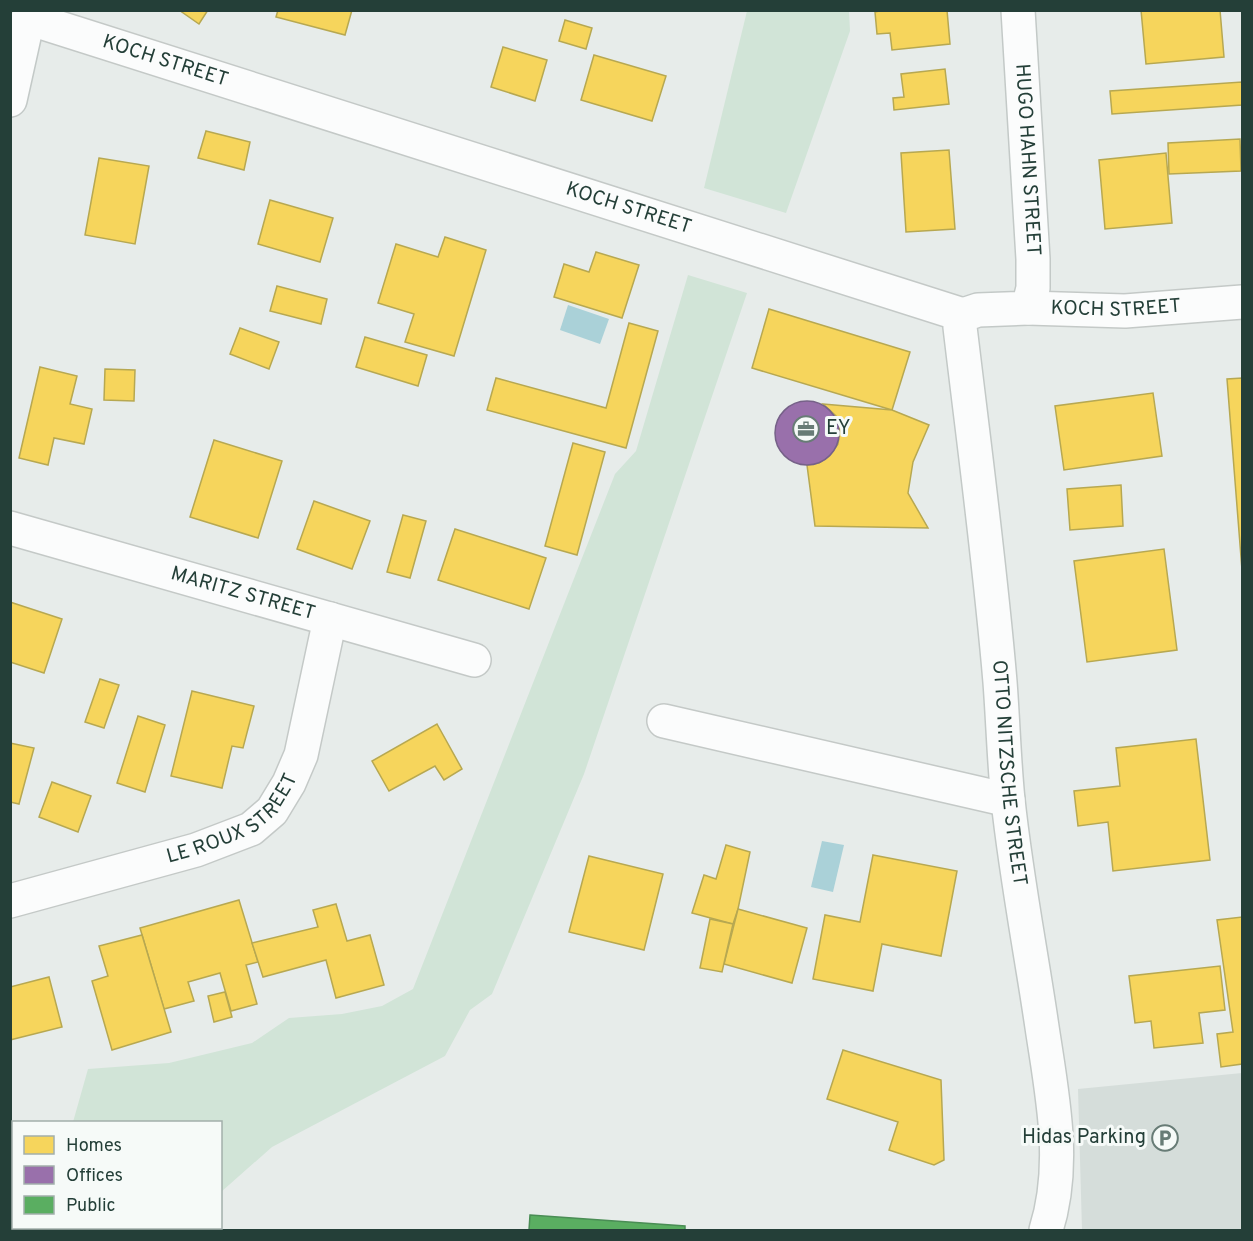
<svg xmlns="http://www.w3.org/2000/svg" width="1253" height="1241" font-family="Overpass,sans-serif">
  <rect width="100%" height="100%" fill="#e7ecea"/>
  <!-- built -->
  <path fill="#d5ddda" d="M1242 1073V1230H1082L1078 1089Z"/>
  <!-- green -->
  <g fill="#d1e4d7">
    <path d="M747 11H849L850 31 786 213 704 188Z"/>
    <path d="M688 275 747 293 584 774 492 994 470 1010 445 1056 272 1147 221 1192 220 1122H73L88 1069 169 1063 252 1043 289 1018 342 1014 382 1006 413 989 615 474 636 451Z"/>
    <path d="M57 1228H185L184 1230H57Z"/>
  </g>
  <!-- water -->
  <g fill="#aad1d8">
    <path d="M568 305 609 319 600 344 560 330Z"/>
    <path d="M822 841 844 845 833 892 811 887Z"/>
  </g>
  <!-- homes -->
  <g fill="#f6d55c" stroke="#b7a851" stroke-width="1.5">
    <path d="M179 10H208L199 24Z"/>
    <path d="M278 10H352L345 35 276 17Z"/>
    <path d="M883 10H947L950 44 892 50 890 33 877 34 875 12Z"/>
    <path d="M1141 10H1220L1224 57 1146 64Z"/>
    <path d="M565 20 592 28 586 49 559 41Z"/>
    <path d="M503 47 547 60 535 101 491 87Z"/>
    <path d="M594 55 666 76 652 121 581 100Z"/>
    <path d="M945 69 949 104 894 110 893 98 904 97 901 74Z"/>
    <path d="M1242 82V105L1112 114 1110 91Z"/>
    <path d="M206 131 250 142 244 170 198 158Z"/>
    <path d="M1240 139 1241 171 1169 174 1168 143Z"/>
    <path d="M949 150 955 229 906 232 901 153Z"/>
    <path d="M1166 153 1172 223 1105 229 1099 160Z"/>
    <path d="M99 158 149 166 135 244 85 235Z"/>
    <path d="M270 200 333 218 320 262 258 244Z"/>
    <path d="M445 237 486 250 454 356 405 342 414 314 378 303 396 244 438 257Z"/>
    <path d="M596 252 639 265 622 318 554 297 564 264 589 272Z"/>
    <path d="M277 286 327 299 321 324 270 311Z"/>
    <path d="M769 309 910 352 892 410 752 368Z"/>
    <path d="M629 323 658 331 626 448 487 410 496 378 606 408Z"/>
    <path d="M240 328 279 342 269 369 230 354Z"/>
    <path d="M365 337 427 355 418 386 356 367Z"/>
    <path d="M40 367 77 376 70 404 92 409 84 444 54 438 48 465 19 458Z"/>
    <path d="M105 369 135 370 134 401 104 400Z"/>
    <path d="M1242 378V570L1227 379Z"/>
    <path d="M1153 393 1162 456 1064 470 1055 406Z"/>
    <path d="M823 404 892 410 929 425 913 462 908 493 928 528 815 526 807 465 819 463 831 454 838 444 840 431 836 416Z"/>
    <path d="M214 440 282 461 258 538 190 517Z"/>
    <path d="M573 443 605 452 577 555 545 546Z"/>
    <path d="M1121 485 1123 526 1070 530 1067 489Z"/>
    <path d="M314 501 370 521 352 569 297 549Z"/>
    <path d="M403 515 426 521 410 578 387 572Z"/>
    <path d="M455 529 546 558 529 609 438 580Z"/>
    <path d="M1164 549 1177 650 1087 662 1074 561Z"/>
    <path d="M10 602 62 619 44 673 10 662Z"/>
    <path d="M100 679 119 685 104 728 85 722Z"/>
    <path d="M192 691 254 706 243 748 232 746 222 788 171 776Z"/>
    <path d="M138 716 165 725 145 792 117 783Z"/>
    <path d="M437 724 462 769 444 780 435 766 389 791 372 761Z"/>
    <path d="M1196 739 1210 860 1113 871 1108 822 1078 826 1074 791 1120 786 1116 748Z"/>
    <path d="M10 743 34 748 19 804 10 802Z"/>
    <path d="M52 782 91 796 78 832 39 817Z"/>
    <path d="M726 845 750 852 738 909 733 924 692 913 704 875 716 879Z"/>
    <path d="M873 855 957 871 941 956 882 944 873 991 813 979 825 915 860 922Z"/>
    <path d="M589 856 663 874 644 950 569 932Z"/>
    <path d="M239 900 258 962 246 965 257 1004 231 1011 220 973 188 982 194 1001 164 1009 140 928Z"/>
    <path d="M336 904 347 941 370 935 384 985 336 998 326 960 263 977 252 943 318 927 313 910Z"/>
    <path d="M738 909 807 928 792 983 724 964Z"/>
    <path d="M1242 917V1064L1221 1067 1217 1034 1233 1032 1217 920Z"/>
    <path d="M710 919 733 924 722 972 700 968Z"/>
    <path d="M142 935 171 1032 112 1050 92 981 108 976 99 946Z"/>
    <path d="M1220 966 1225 1010 1199 1013 1203 1043 1154 1048 1151 1021 1135 1023 1129 976Z"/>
    <path d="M49 977 62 1027 10 1040V987Z"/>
    <path d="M225 992 232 1017 214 1022 208 996Z"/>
    <path d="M843 1050 941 1080 944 1160 934 1165 889 1150 898 1122 827 1099Z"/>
  </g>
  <!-- offices -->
  <circle fill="#9970ab" stroke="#766188" stroke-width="1.5" cx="807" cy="433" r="32"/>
  <!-- public -->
  <path fill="#5aae61" stroke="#4a8d55" stroke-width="1.5" d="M530 1215 685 1226V1230H529Z"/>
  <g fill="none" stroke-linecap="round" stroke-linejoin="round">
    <!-- street casing -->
    <g stroke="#c4c9c7" stroke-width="36">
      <g id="street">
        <path id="s1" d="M28 18 963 315"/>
        <path id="s2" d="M1028 308 1125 311 1242 302"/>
        <path id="s3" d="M10 528 474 660"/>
        <path d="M664 721 1008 800"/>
        <path id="s4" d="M10 901 196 850 251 829 272 811 289 783 301 755 330 619"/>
      </g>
    </g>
    <!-- secondary casing -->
    <g stroke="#c3c9c7" stroke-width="36">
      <g id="secondary">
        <path id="s5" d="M1018 10 1033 259V288L1028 308 978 310 963 315 960 327C974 445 990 563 1000 682 1003 721 1004 761 1008 800 1016 876 1031 952 1042 1027 1052 1094 1067 1164 1046 1230"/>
        <path d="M10 100 30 10"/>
      </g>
    </g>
    <!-- street -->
    <use href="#street" stroke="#fbfcfc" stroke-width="33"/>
    <!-- secondary -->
    <use href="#secondary" stroke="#fbfcfc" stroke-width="33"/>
  </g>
  <!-- icons -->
  <defs>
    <g id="office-ring" transform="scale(1.35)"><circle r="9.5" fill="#f6faf8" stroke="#687c76" stroke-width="1.5"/><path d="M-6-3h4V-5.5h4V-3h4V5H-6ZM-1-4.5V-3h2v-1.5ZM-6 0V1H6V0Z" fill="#687c76"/></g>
    <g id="parking-ring" transform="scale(1.35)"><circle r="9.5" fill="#f6faf8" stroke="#687c76" stroke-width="1.5"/><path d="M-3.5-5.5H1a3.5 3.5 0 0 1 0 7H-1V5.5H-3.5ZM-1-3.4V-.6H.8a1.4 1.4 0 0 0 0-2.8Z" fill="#687c76"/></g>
  </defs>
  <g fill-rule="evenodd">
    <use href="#office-ring" x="806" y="429"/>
    <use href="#parking-ring" x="1165" y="1138"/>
  </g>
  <g text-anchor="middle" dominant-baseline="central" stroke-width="6" stroke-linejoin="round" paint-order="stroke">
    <!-- street labels -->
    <g font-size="20" fill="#243f38" stroke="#f6faf8">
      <text stroke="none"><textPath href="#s1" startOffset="144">KOCH STREET</textPath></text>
      <text stroke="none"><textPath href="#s5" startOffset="150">HUGO HAHN STREET</textPath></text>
      <text stroke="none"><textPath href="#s1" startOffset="630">KOCH STREET</textPath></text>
      <text stroke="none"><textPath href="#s2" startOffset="88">KOCH STREET</textPath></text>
      <text stroke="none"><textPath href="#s3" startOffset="242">MARITZ STREET</textPath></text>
      <text stroke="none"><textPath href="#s5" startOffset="826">OTTO NITZSCHE STREET</textPath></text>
      <text stroke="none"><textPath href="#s4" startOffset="242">LE ROUX STREET</textPath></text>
    </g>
    <!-- poi labels -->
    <g font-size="20" fill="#243f38" stroke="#f6faf8" text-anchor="start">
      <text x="826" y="429">EY</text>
      <text x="1146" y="1138" text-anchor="end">Hidas Parking</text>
    </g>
  </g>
  <!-- border -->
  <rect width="1253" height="1241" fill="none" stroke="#243f38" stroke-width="24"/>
  <!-- legend -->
  <rect x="12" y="1121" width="210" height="108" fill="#f6faf8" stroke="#a2afab" stroke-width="1.5"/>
  <rect x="24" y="1136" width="30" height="18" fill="#f6d55c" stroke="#a2afab" stroke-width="1.5"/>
  <text x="66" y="1151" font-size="18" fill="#243f38">Homes</text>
  <rect x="24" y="1166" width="30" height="18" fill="#9970ab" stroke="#a2afab" stroke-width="1.5"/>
  <text x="66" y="1181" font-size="18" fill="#243f38">Offices</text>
  <rect x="24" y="1196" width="30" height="18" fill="#5aae61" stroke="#a2afab" stroke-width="1.5"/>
  <text x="66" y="1211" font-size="18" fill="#243f38">Public</text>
</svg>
